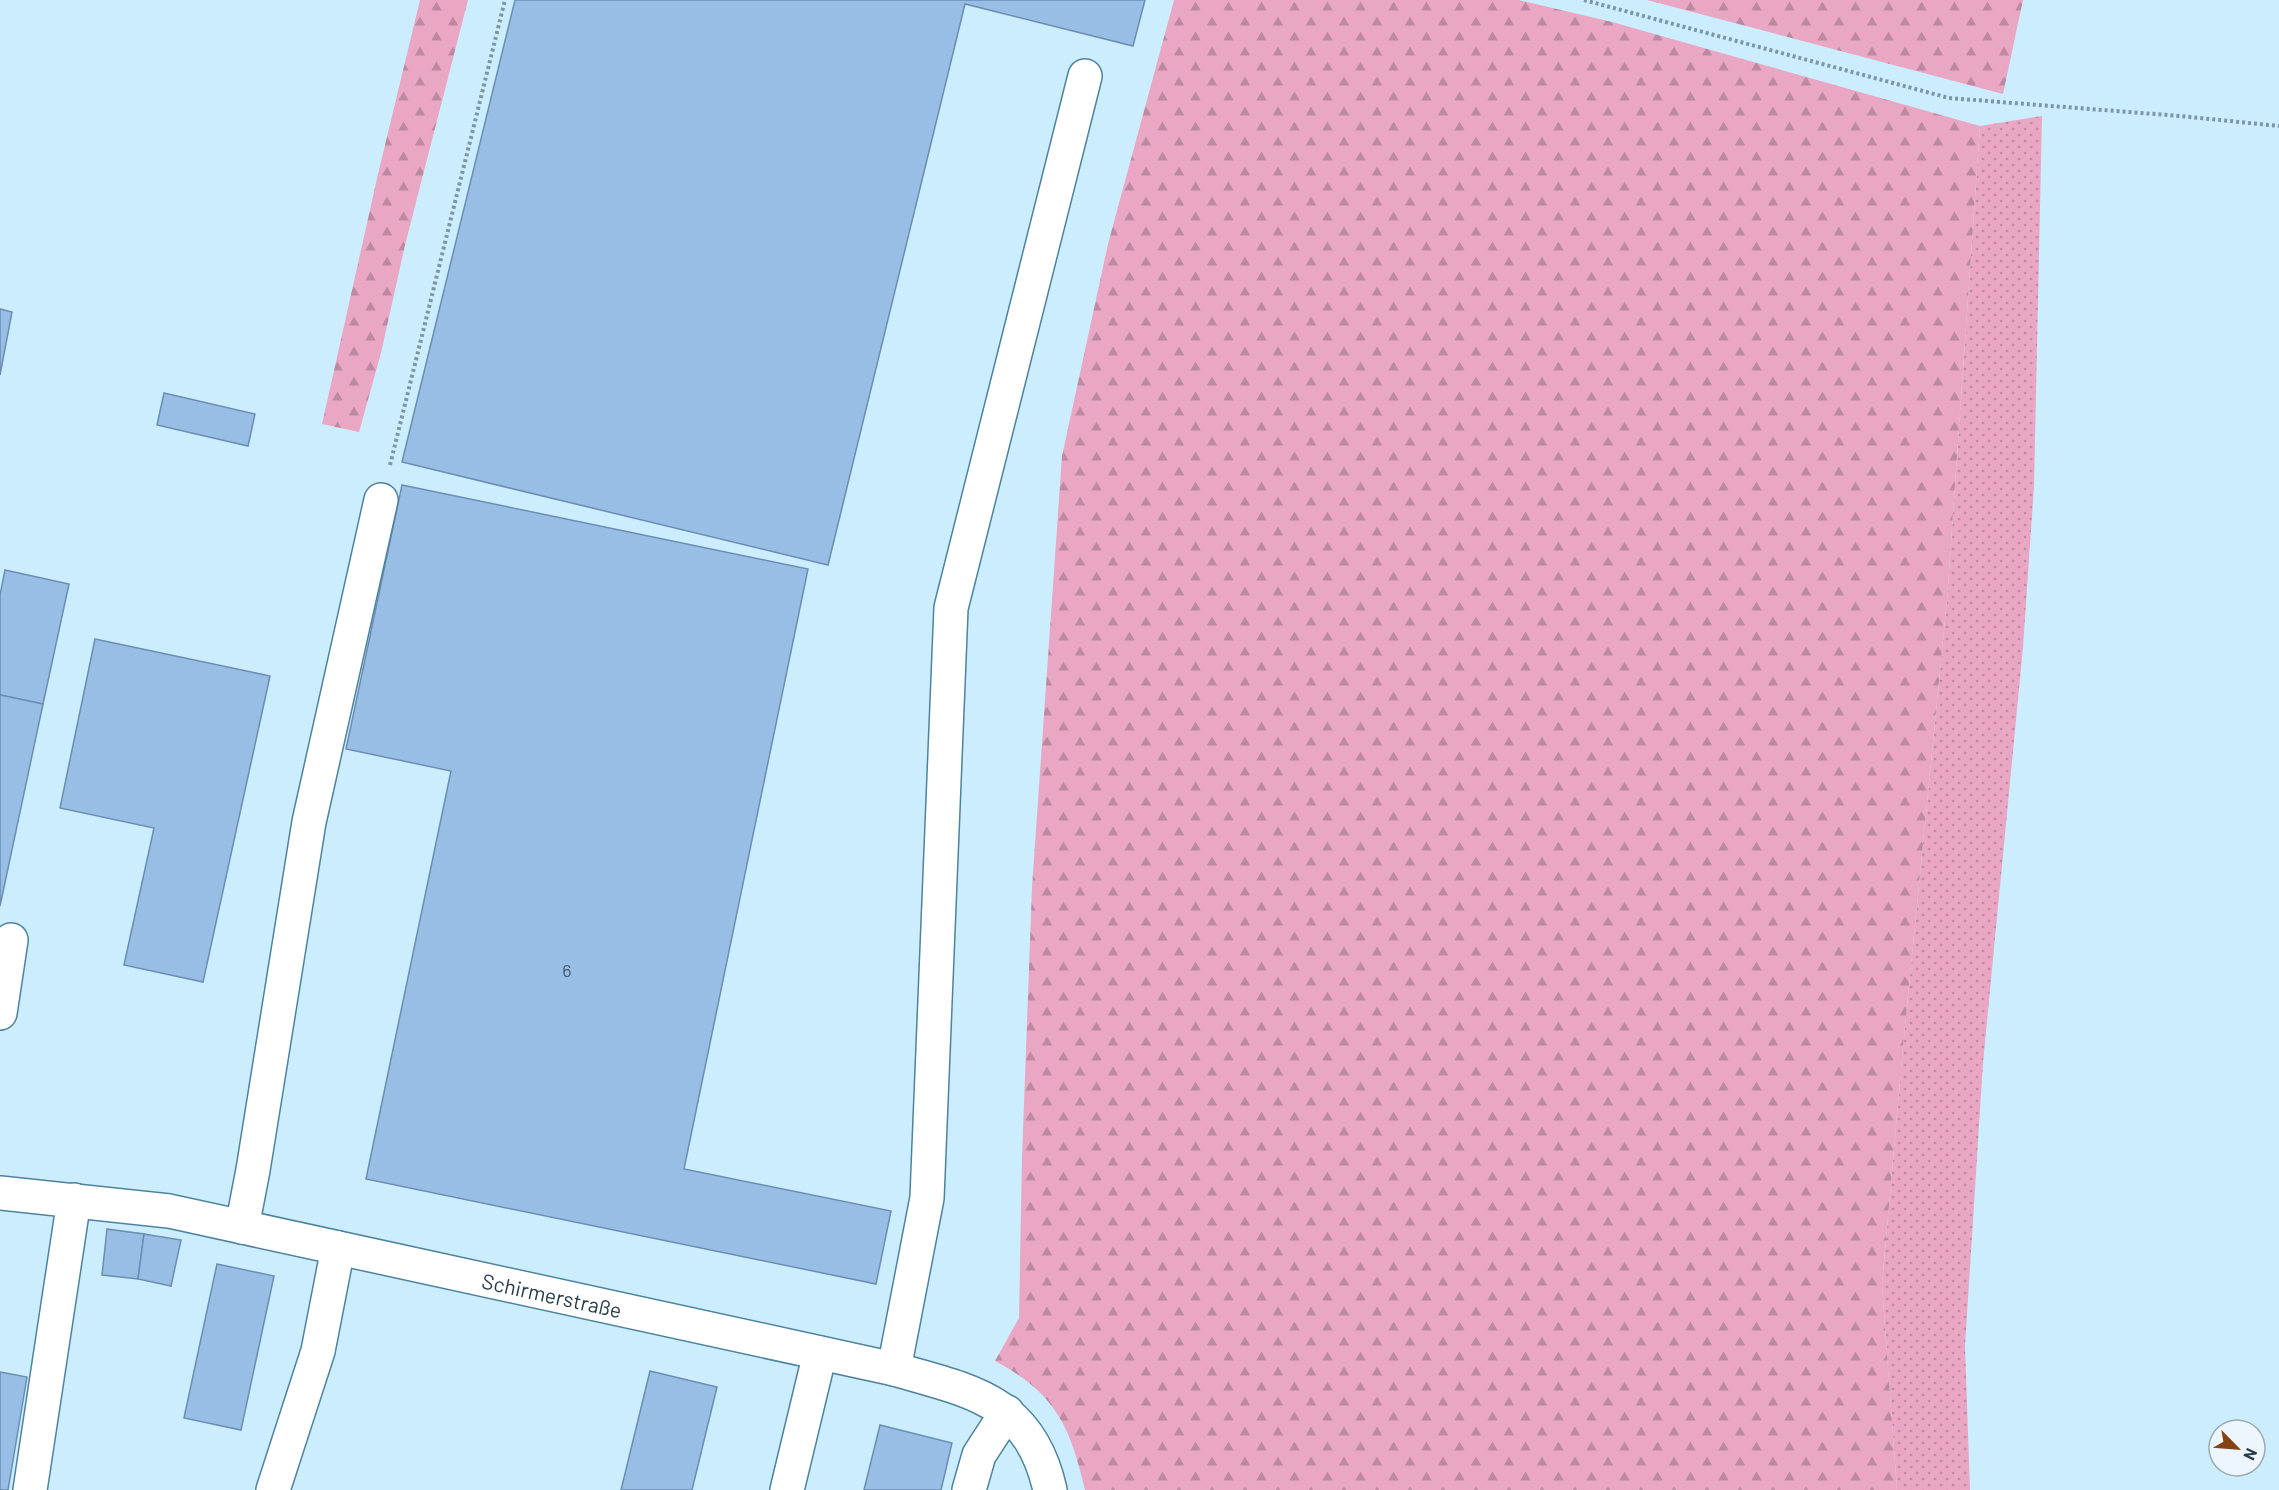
<svg xmlns="http://www.w3.org/2000/svg" width="2279" height="1490" font-family="Barlow,sans-serif">
  <defs>
    <pattern id="grass-dots" width="8" height="8" patternUnits="userSpaceOnUse" patternTransform="scale(1.5)"><rect width="8" height="8" fill="#eaa7c4"/><path d="M2 2h.1M6 6h.1" fill="none" stroke="#bd89a1" stroke-width="1.8" stroke-linecap="round"/></pattern>
    <pattern id="forest-firs" width="22" height="20" patternUnits="userSpaceOnUse" patternTransform="scale(1.5)"><rect width="22" height="20" fill="#eaa7c4"/><path d="M5 1l3.5 6h-7zM16 11l3.5 6h-7z" fill="#bd89a1"/></pattern>
  </defs>
  <rect width="100%" height="100%" fill="#ccedfe"/>
  <!-- grass -->
  <path fill="url(#grass-dots)" d="M2042 116 2034 486 2023 647 1983 1063 1965 1346 1970 1490H1897L1882 1285 1903 1047 1947 600 1980 126Z"/>
  <!-- forest -->
  <g fill="url(#forest-firs)">
    <path d="M420 0H468L405 245 381 353 359 432 322 424 378 174Z"/>
    <path d="M1174 0H1519L1612 22 1980 126 1947 600 1903 1047 1882 1285 1897 1490H1085C1070 1425 1055 1393 995 1361L1019 1318 1022 1157 1032 887 1062 456 1108 244Z"/>
    <path d="M1647 0H2023L2003 94Z"/>
  </g>
  <!-- building -->
  <g fill="#99bee5" stroke="#6a8db2" stroke-width="1.5">
    <path d="M515 0H1145L1133 46 965 4 828 565 402 462Z"/>
    <path d="M0 309 12 312 0 375Z"/>
    <path d="M164 393 255 414 248 446 157 425Z"/>
    <path d="M402 485 808 569 684 1169 891 1211 876 1284 366 1179 451 771 346 749Z"/>
    <path d="M5 570 69 584 43 704 0 695V595Z"/>
    <path d="M95 639 270 676 203 982 124 965 154 828 60 808Z"/>
    <path d="M0 695 43 704 0 906Z"/>
    <path d="M107 1229 144 1234 138 1279 102 1275Z"/>
    <path d="M144 1234 181 1240 171 1286 138 1279Z"/>
    <path d="M217 1264 274 1276 241 1430 184 1418Z"/>
    <path d="M650 1371 717 1387 692 1490H621Z"/>
    <path d="M0 1372 27 1377 8 1490H0Z"/>
    <path d="M880 1425 952 1443 941 1490H864Z"/>
  </g>
  <g fill="none" stroke-linecap="round" stroke-linejoin="round">
    <!-- minor casing -->
    <g stroke="#4e839d" stroke-width="36">
      <g id="minor">
        <path d="M0 1013 11 940"/>
        <path id="s1" d="M0 1193 169 1211 894 1369C971 1391 1030 1400 1050 1490"/>
        <path d="M242 1227 253 1170 309 822 381 500"/>
        <path d="M894 1369 927 1198 951 608 1085 76"/>
        <path d="M30 1490 74 1200"/>
        <path d="M273 1490 318 1351 338 1248"/>
        <path d="M787 1490 820 1353"/>
        <path d="M969 1490 979 1455 1007 1412"/>
      </g>
    </g>
    <!-- path -->
    <g stroke="#7b97a6" stroke-width="4" stroke-dasharray="3 3" stroke-linecap="butt">
      <path d="M1584 0 1949 98 2180 116 2279 126"/>
      <path d="M390 465 505 0"/>
    </g>
    <!-- minor -->
    <use href="#minor" stroke="#fff" stroke-width="33"/>
  </g>
  <g text-anchor="middle" dominant-baseline="central" stroke-width="6" stroke-linejoin="round" paint-order="stroke">
    <!-- number labels -->
    <g font-size="18" fill="#425c6e">
      <text x="567" y="970">6</text>
    </g>
    <!-- street labels -->
    <g font-size="21" fill="#253b47" stroke="#ecf6fc">
      <text stroke="none"><textPath href="#s1" startOffset="562">Schirmerstraße</textPath></text>
    </g>
  </g>
  <!-- north arrow -->
  <g transform="translate(2237 1448) rotate(115)"><circle r="28" fill="#ecf6fc" stroke="#9cabb4" stroke-width="1.5"/>
  <path d="M0-4.5L10 22L0 15L-10 22Z" fill="#854213"/>
  <text y="-9" font-size="16" font-weight="bold" text-anchor="middle" fill="#253b47">N</text>
  </g>
</svg>
